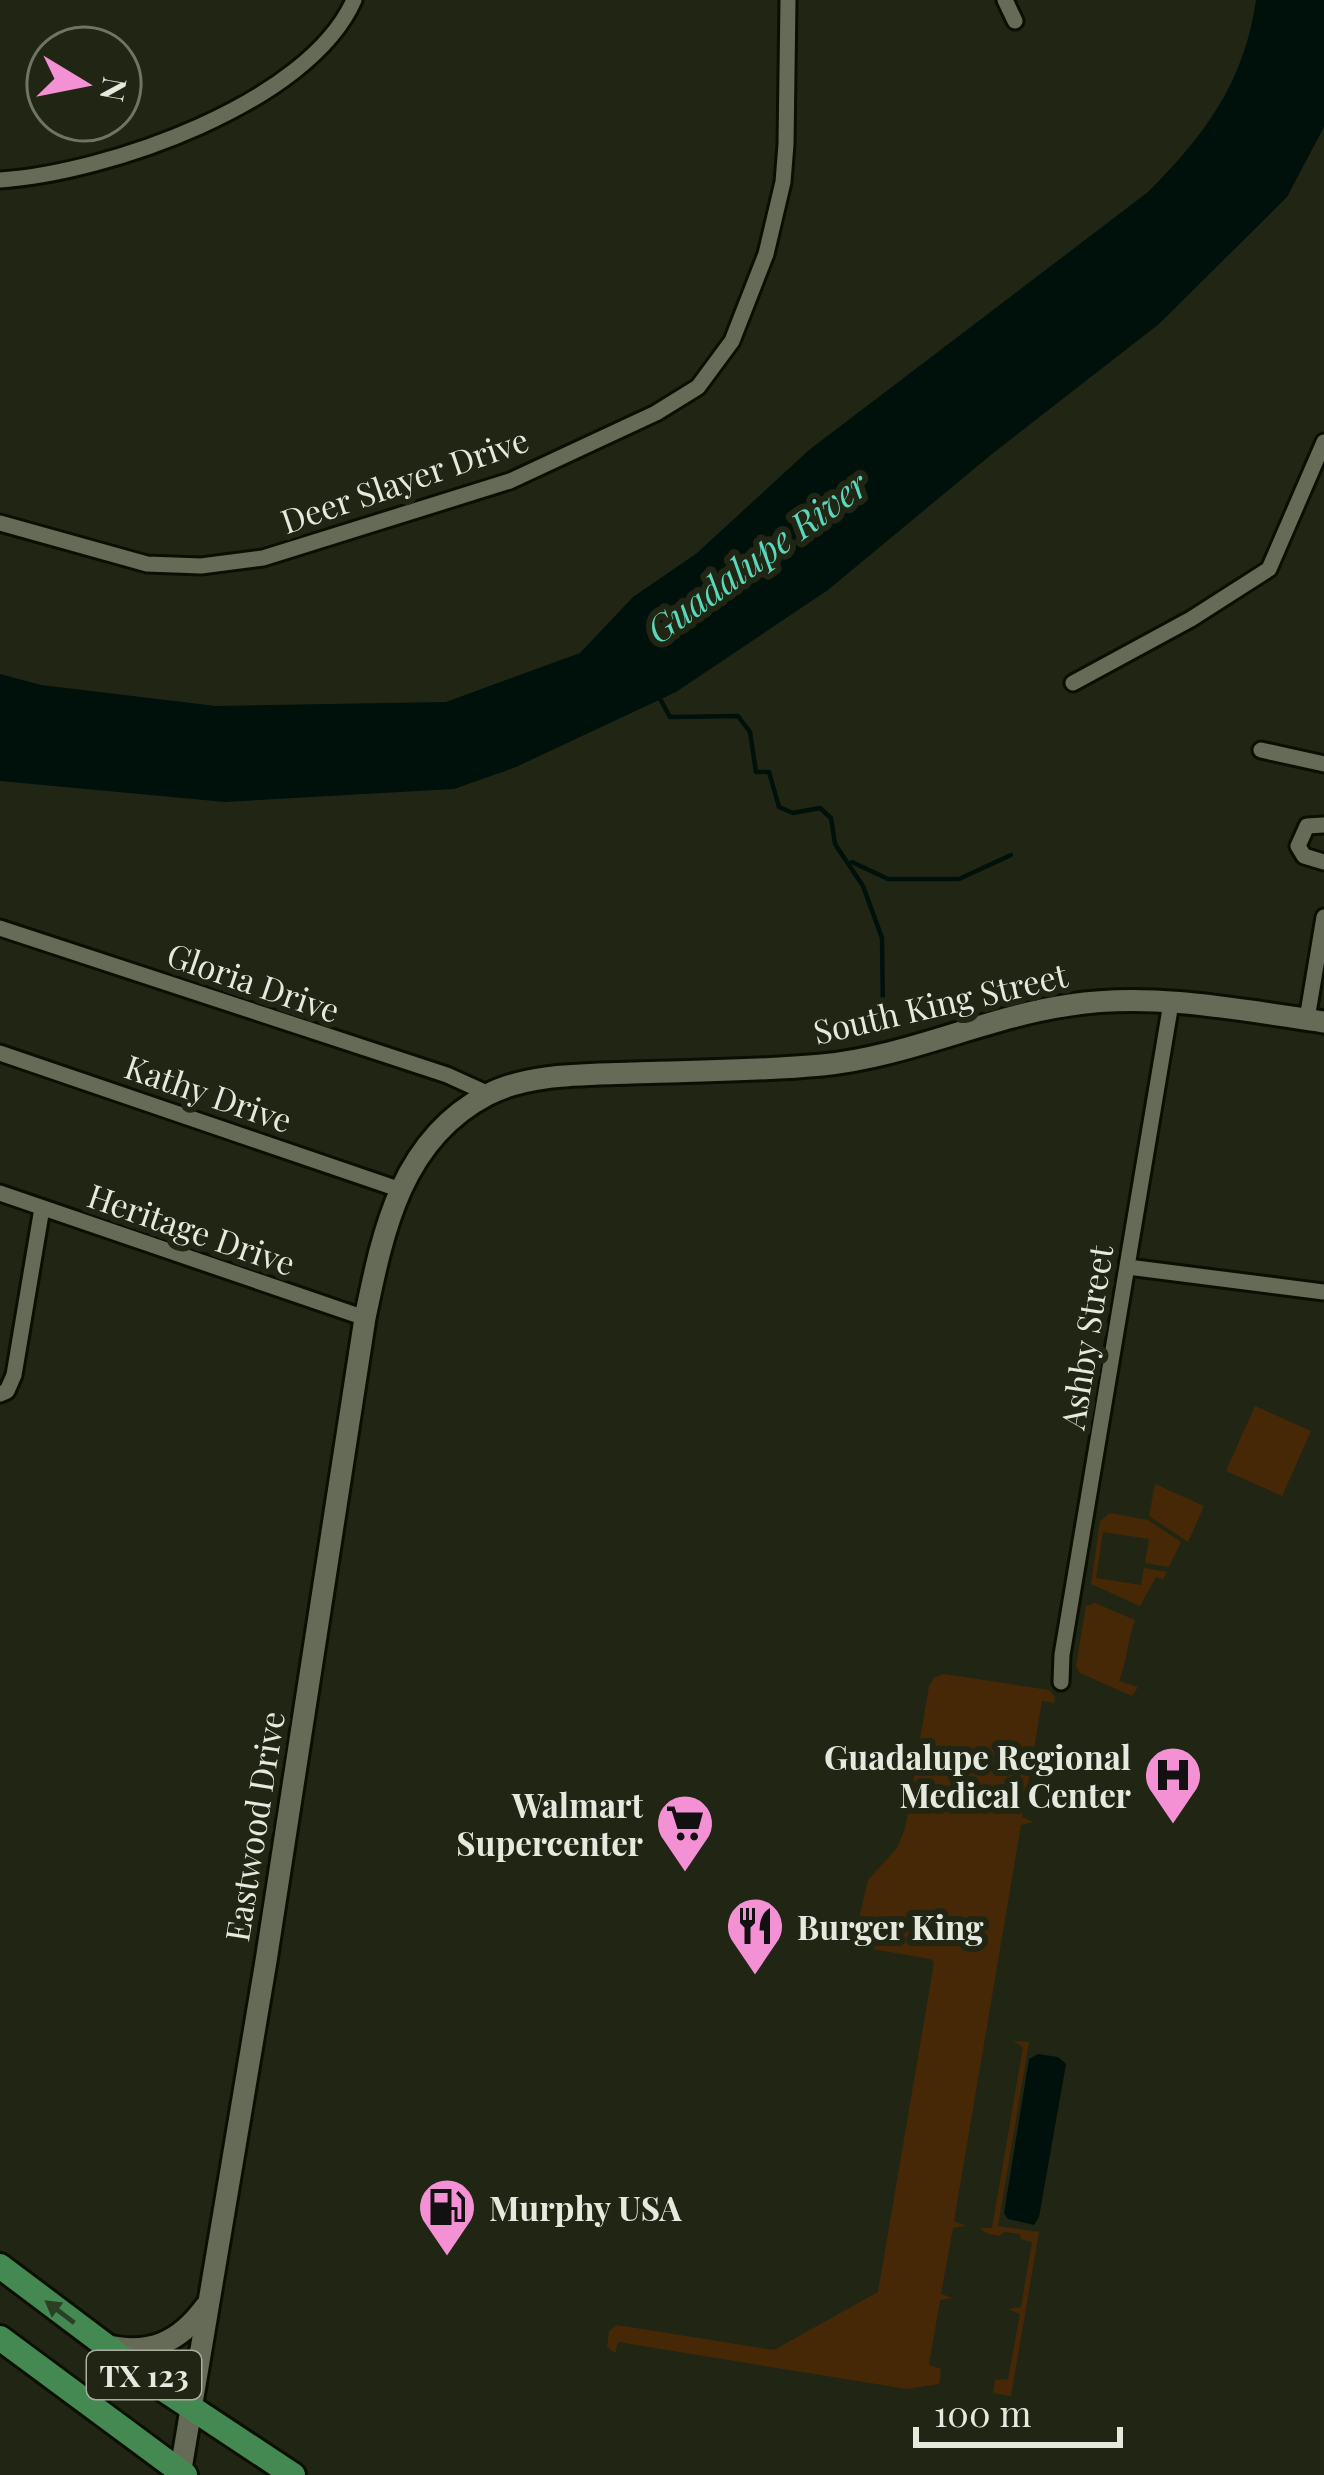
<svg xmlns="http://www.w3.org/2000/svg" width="1324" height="2475" font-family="'Playfair Display',serif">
  <rect width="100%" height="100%" fill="#212614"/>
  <!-- green -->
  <g fill="#462806">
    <path d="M1255 1406 1311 1431 1282 1496 1226 1471Z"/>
    <path d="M1155 1484 1204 1506 1188 1542 1149 1516Z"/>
    <path d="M1110 1513 1148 1520 1181 1542 1169 1567 1145 1563 1149 1539 1103 1532 1096 1578 1141 1585 1144 1568 1167 1572 1163 1579 1156 1577 1140 1606 1091 1584 1100 1521Z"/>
    <path d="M1095 1603 1135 1620C1127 1641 1127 1661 1119 1681L1138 1687 1132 1696 1080 1673 1076 1666 1086 1606Z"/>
    <path d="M945 1674 1049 1690 1055 1697 1054 1703 1042 1701 1027 1790 1037 1797H1026L1022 1817 1033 1822 1021 1825 954 2221 966 2226 953 2228 941 2294 953 2298 940 2300 929 2365 941 2369 939 2384 907 2389 618 2342 615 2353 607 2347 609 2331 617 2325 774 2350 878 2292 934 1963 931 1959 866 1948 855 1937 868 1880 897 1848 905 1829 929 1686 935 1677Z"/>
    <path d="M1013 2041 1029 2042 998 2226 1039 2232 1011 2396 993 2393 995 2380 1008 2379 1020 2314 1008 2309 1021 2307 1032 2242 1021 2239 1020 2234 1004 2232 999 2236 986 2233 981 2228H992L1023 2047Z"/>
  </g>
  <!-- water -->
  <g fill="#00100b">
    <path d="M1256 0H1324V127L1287 197 1159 324 992 454 828 590 676 692 516 767 454 789 225 802 0 781V674L41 685 216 706 446 702 580 653 633 597 697 553 809 450 1148 192C1206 134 1244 82 1256 0Z"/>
    <path d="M1038 2054 1058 2057 1066 2064 1039 2217 1034 2225 1008 2219 1004 2213 1029 2059Z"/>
  </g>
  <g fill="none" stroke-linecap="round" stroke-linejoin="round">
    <!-- stream -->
    <g stroke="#00100b" stroke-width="4.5">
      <path d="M658 695 670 717 738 716 750 732 756 772H769L779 807 793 813 820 808 831 818 835 844 863 886 882 938 883 1015"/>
      <path d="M852 862 888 879H959L1011 855"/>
    </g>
    <!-- minor casing -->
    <g stroke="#0b0f02" stroke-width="21">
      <g id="minor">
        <path d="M1005 0 1015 21"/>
        <path d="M0 180C106 173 308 104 354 0"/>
        <path d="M0 523 147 564 201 566 263 558 510 481 656 413 698 387 732 341 766 254 783 182 786 144 788 0"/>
        <path d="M1073 683 1191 619 1269 569 1324 442"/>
        <path d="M1261 750 1324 764"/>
        <path d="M1324 825 1307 826 1298 846 1304 856 1324 862"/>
        <path d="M0 928 447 1075 489 1094"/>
        <path d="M1307 1019 1324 917"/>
        <path d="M0 1053 398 1189"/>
        <path d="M0 1193 365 1318"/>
        <path d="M1128 1267 1324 1292"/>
        <path d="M0 1394 7 1391 14 1375 42 1208"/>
        <path d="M1061 1682 1062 1655 1171 1003"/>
      </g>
    </g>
    <!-- secondary casing -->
    <g stroke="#0b0f02" stroke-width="27">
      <g id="secondary">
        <path d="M104 2345C149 2356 179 2343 206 2306"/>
        <path d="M180 2475 266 1961 365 1318C383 1231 401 1140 487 1095 529 1073 584 1075 631 1073 694 1071 758 1071 822 1065 907 1057 986 1017 1070 1005 1153 992 1242 1010 1324 1022"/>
      </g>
    </g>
    <!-- primary casing -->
    <g stroke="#0b0f02" stroke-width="30">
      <g id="primary">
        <path d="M0 2266 166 2391 293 2475"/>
        <path d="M0 2338 185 2475"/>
      </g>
    </g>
    <!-- minor -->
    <use href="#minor" stroke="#656b57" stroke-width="15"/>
    <!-- secondary -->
    <use href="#secondary" stroke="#656b57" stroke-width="21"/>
    <!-- primary -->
    <use href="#primary" stroke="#458952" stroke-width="24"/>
  </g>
  <!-- one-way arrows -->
  <defs><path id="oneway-solid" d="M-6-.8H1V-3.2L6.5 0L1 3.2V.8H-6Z" transform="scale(3)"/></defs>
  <use fill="#2a3f24" href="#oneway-solid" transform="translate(60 2312) rotate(-143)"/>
  <!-- icons -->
  <defs>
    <g id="hospital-pin" transform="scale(3)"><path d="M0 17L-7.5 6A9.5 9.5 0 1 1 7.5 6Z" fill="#f491d4" stroke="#212614"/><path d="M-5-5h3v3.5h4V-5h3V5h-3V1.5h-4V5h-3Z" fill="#111"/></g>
    <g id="supermarket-pin" transform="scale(3)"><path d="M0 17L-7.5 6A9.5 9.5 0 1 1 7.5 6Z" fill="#f491d4" stroke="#212614"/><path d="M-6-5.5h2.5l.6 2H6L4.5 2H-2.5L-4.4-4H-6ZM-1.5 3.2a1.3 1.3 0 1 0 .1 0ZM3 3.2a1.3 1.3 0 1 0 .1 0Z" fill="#111"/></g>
    <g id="restaurant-pin" transform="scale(3)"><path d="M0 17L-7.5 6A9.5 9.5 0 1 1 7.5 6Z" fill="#f491d4" stroke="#212614"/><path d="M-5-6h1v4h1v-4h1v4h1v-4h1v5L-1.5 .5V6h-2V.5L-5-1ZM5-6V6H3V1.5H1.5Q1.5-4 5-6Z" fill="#111"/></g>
    <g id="fuel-pin" transform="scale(3)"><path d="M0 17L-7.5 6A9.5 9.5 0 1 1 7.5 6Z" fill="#f491d4" stroke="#212614"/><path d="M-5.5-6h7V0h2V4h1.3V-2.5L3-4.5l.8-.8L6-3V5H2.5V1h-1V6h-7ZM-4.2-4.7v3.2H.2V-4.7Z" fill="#111"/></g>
  </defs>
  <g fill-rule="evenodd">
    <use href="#hospital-pin" x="1173" y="1775"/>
    <use href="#supermarket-pin" x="685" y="1823"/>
    <use href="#restaurant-pin" x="755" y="1926"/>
    <use href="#fuel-pin" x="447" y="2207"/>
  </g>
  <g text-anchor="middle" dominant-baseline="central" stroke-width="12" stroke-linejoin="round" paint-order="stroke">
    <!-- shield labels -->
    <rect fill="#212614" stroke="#abaea1" stroke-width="3" x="87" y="2351" width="114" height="48" rx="9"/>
    <g font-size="30" font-weight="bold" fill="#e6e9de">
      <text x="144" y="2375">TX 123</text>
    </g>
    <!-- street labels -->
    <g font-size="33" fill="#e6e9de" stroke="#212614">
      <text transform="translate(404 479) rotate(-19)">Deer Slayer Drive</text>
      <text transform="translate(254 981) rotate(19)">Gloria Drive</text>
      <text transform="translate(940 1002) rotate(-13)">South King Street</text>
      <text transform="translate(209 1092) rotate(19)">Kathy Drive</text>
      <text transform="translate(192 1228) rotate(19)">Heritage Drive</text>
      <text transform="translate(1085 1337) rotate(-81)">Ashby Street</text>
      <text transform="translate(253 1826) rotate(-81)">Eastwood Drive</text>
    </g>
    <!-- poi labels -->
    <g font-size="33" font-weight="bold" fill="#e6e9de" stroke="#212614" text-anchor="end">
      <text x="1131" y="1756">Guadalupe Regional<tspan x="1131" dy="38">Medical Center</tspan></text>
      <text x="643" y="1804">Walmart<tspan x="643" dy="38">Supercenter</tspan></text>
      <text x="797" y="1926" text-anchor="start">Burger King</text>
      <text x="489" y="2207" text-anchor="start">Murphy USA</text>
    </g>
    <!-- water labels -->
    <g font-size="36" font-style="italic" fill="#5ad8bd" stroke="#212614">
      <text transform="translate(756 556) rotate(-36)">Guadalupe River</text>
    </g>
  </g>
  <!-- north arrow -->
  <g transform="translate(84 84) rotate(100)"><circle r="57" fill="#212614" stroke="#707465" stroke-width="3"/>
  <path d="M0-9L21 45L0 30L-21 45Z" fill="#f491d4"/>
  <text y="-18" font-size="33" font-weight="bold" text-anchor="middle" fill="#e6e9de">N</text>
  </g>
  <!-- scale -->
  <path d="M916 2427v18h204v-18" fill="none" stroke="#e6e9de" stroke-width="6"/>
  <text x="934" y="2427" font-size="36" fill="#e6e9de" stroke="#212614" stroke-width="9" paint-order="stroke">100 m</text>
</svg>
